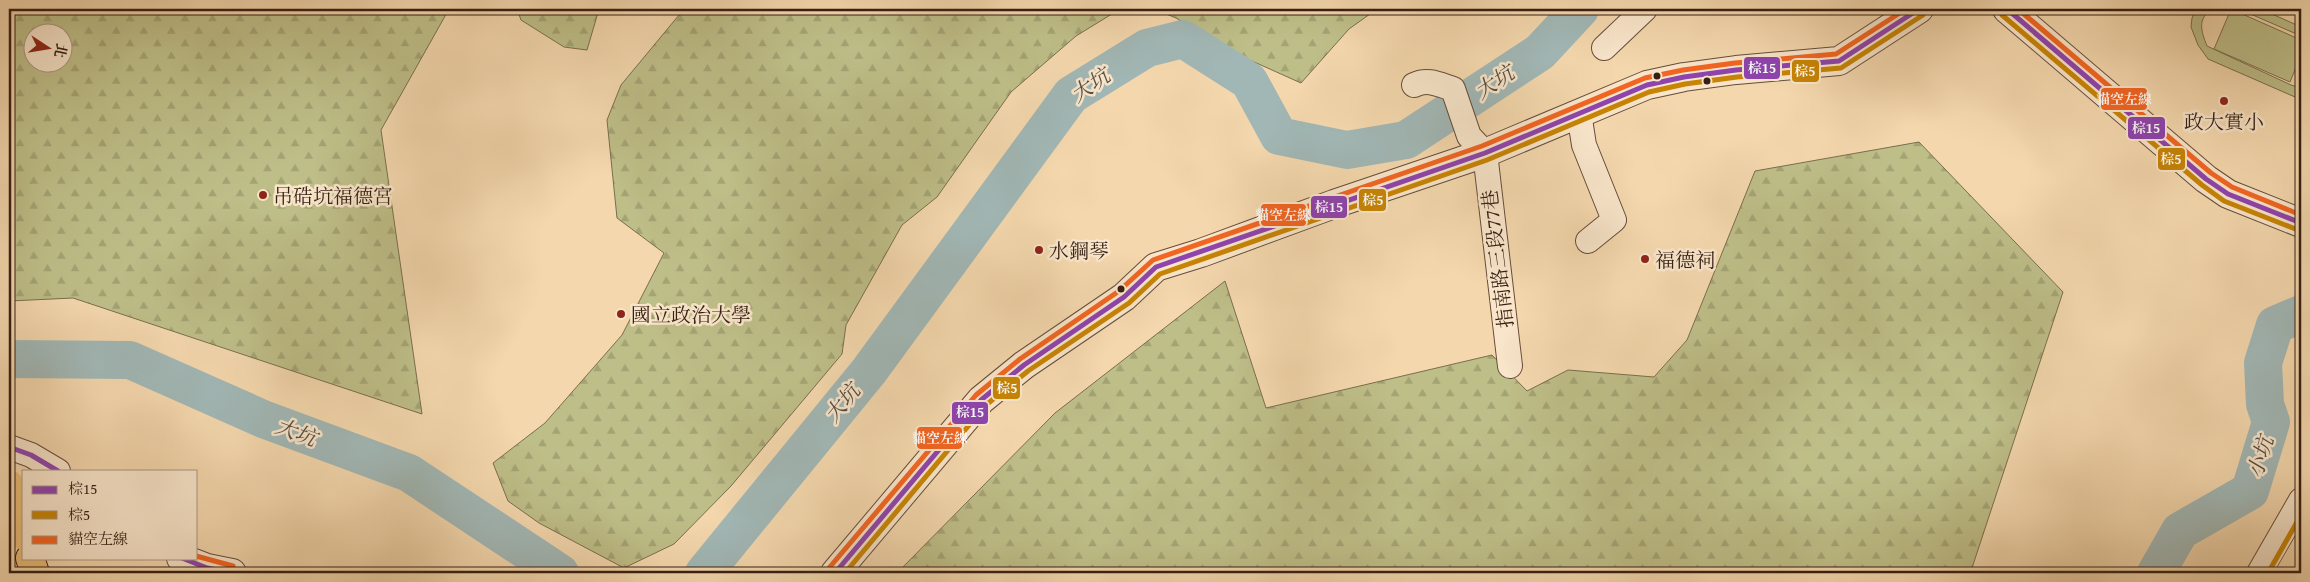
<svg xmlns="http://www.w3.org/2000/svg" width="2310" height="582" font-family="'Gentium Book Plus','Noto Serif TC',serif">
  <defs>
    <pattern id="forest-firs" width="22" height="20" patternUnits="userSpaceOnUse" patternTransform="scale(1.25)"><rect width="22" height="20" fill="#bebe88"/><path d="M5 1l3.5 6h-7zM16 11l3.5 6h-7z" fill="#a4a374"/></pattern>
  </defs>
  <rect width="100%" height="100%" fill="#f4d7ad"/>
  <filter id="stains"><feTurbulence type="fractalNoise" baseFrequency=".004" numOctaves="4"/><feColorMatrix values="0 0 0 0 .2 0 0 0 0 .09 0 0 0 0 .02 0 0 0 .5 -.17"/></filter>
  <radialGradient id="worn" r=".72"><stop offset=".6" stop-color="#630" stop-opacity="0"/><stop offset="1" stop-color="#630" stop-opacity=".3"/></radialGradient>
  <!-- forest -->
  <g fill="url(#forest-firs)" stroke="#7a6e4e" fill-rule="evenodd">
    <path d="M9 9H449L381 130 422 414 73 298 9 301ZM32 32H62V62H32Z"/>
    <path d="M517 9H599L587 50 564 47 521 20Z"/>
    <path d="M684 9H1120L1076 36 1011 92 937 197 902 225 846 325 842 354 731 486 674 544 624 568 539 523 508 501 493 463 545 423 622 335 664 253 617 218 607 120 621 85Z"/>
    <path d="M1154 9H1377L1349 29 1301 83 1234 53 1176 18Z"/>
    <path d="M1919 142 2063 292 1971 571 1967 573H897L1055 413 1225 281 1266 408 1492 355 1527 391 1568 370 1654 377 1687 340 1755 171Z"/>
  </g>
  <!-- garden -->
  <g fill="#bebe88" stroke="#7a6e4e">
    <path d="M2196 9H2212C2197 19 2201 31 2207 46L2291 85 2301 88V98L2295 97 2208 59 2198 45 2191 27 2192 18Z"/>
    <path d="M2231 9 2301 40V55L2290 82 2214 49Z"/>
    <path d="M2239 9H2261L2301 27V36Z"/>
  </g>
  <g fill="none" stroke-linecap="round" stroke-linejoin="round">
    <!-- river -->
    <g stroke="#a1b7b5" stroke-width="38">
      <path d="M9 359 130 360 263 419 409 473 560 573"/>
      <path d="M704 573 869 371 1071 95 1147 48 1183 39 1249 81 1279 136 1347 150 1406 140 1540 52 1580 9"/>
      <path d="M2156 573 2180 531 2250 491 2271 422 2265 404 2263 363 2275 325 2301 314"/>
    </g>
    <!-- minor casing -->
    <g stroke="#664d3a" stroke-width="26">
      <g id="minor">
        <path d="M1604 48 1645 9"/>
        <path d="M1414 85C1428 78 1440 85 1453 89L1469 136 1485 153 1510 366"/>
        <path d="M1579 113 1584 145 1614 220 1588 241"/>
        <path d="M9 447 31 455 58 471"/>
        <path d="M2259 573 2301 500"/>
      </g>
    </g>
    <!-- tertiary casing -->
    <g stroke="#664d3a" stroke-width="30">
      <g id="tertiary">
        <path d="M2007 9 2206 179 2228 194 2301 223"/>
        <path d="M181 558 207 568 232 573"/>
        <path d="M835 573 981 400 1024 365 1124 297 1156 267 1201 253 1334 204 1485 153 1647 85 1684 77 1736 70 1839 61 1919 9"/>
      </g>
    </g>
    <!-- motorway casing -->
    <g stroke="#361f13" stroke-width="30">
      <path id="motorway" d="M30 558 35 573"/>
    </g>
    <!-- minor -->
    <use href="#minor" stroke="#f8e5ca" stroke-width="24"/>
    <!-- tertiary -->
    <use href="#tertiary" stroke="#f8e5ca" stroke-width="28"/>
    <!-- motorway -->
    <use href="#motorway" stroke="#eabc76" stroke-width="28"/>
    <!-- motorway-bridge casing -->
    <g stroke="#361f13" stroke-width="30" stroke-linecap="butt">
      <path id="motorway-bridge" d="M9 484 24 536"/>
    </g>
    <!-- motorway-bridge -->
    <use href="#motorway-bridge" stroke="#eabc76" stroke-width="28"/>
    <!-- bus-1 casing -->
    <g stroke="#f8e5ca" stroke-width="9">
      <g id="bus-1">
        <path d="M2007 9 2206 179 2228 194 2301 223"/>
        <path d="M9 447 31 455 58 471"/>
        <path d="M182 558 207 568 232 573"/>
        <path d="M835 573 981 400 1024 365 1124 297 1156 267 1485 153 1647 85 1684 77 1736 70 1839 61 1919 9"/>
      </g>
    </g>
    <!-- bus-2 casing -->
    <g stroke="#f8e5ca" stroke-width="9">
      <g id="bus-2">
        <path d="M2002 15 2202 185 2224 201 2298 230"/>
        <path d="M845 573 986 405 1028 371 1129 303 1160 274 1487 160 1649 92 1685 84 1737 77 1841 68 1923 15"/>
        <path d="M2268 573 2301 515"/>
      </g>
    </g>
    <!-- bus-3 casing -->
    <g stroke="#f8e5ca" stroke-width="9">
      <g id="bus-3">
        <path d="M2018 9 2211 173 2232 187 2301 215"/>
        <path d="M196 556 233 566"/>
        <path d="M829 568 976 395 1020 359 1119 291 1153 260 1482 146 1645 78 1683 70 1735 63 1836 54 1906 9"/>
      </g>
    </g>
    <!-- bus-1 -->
    <use href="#bus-1" stroke="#8e44ad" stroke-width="5"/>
    <!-- bus-2 -->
    <use href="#bus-2" stroke="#c78405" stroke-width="5"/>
    <!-- bus-3 -->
    <use href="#bus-3" stroke="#f26522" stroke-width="5"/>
  </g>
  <!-- markers -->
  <g fill="#361f13" stroke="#f8e5ca" stroke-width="2">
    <circle cx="1657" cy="76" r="4.5"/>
    <circle cx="1707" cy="81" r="4.5"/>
    <circle cx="1121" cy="289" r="4.5"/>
  </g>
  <g fill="#8f2418" stroke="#f8e5ca" stroke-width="2">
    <circle cx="2224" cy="101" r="5"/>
    <circle cx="263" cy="195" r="5"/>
    <circle cx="1039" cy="250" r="5"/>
    <circle cx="1645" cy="259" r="5"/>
    <circle cx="621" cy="314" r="5"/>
  </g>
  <g text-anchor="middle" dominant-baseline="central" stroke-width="5" stroke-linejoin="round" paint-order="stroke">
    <!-- poi labels -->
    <g font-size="20" fill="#361f13" stroke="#f8e5ca" text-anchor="start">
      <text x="2224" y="121" text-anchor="middle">政大實小</text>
      <text x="273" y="195">吊硞坑福德宮</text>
      <text x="1049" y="250">水鋼琴</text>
      <text x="1655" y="259">福德祠</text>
      <text x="631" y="314">國立政治大學</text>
    </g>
    <!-- street labels -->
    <g font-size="20" fill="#361f13" stroke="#f8e5ca">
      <text transform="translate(1497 259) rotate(-97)">指南路三段77巷</text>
    </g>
    <!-- water labels -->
    <g font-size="21" font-style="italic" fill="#564d44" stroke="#f8e5ca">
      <text transform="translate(1494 82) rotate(-34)">大坑</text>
      <text transform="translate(1090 85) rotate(-35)">大坑</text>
      <text transform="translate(842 403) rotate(-51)">大坑</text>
      <text transform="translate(296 432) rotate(20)">大坑</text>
      <text transform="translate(2260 457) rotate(-73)">小坑</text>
    </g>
  </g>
  <g stroke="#f8e5ca" stroke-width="2">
    <rect x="1743" y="56" width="38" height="24" rx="5" fill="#8e44ad"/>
    <rect x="1791" y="59" width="29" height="24" rx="5" fill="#c78405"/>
    <rect x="2100" y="87" width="48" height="24" rx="5" fill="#f26522"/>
    <rect x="2127" y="116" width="39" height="24" rx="5" fill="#8e44ad"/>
    <rect x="2157" y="147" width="29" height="24" rx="5" fill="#c78405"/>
    <rect x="1358" y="188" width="29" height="24" rx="5" fill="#c78405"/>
    <rect x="1310" y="195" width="38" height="24" rx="5" fill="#8e44ad"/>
    <rect x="1260" y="203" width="47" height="24" rx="5" fill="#f26522"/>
    <rect x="992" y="376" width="29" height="24" rx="5" fill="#c78405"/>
    <rect x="951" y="401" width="38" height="24" rx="5" fill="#8e44ad"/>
    <rect x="916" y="426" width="47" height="24" rx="5" fill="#f26522"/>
  </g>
  <g font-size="14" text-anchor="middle" font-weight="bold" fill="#fff">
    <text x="1762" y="73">棕15</text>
    <text x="1805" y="76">棕5</text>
    <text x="2124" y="104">貓空左線</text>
    <text x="2146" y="133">棕15</text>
    <text x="2171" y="164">棕5</text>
    <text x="1373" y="205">棕5</text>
    <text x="1329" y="212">棕15</text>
    <text x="1283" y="220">貓空左線</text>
    <text x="1007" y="393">棕5</text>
    <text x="970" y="417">棕15</text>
    <text x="940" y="443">貓空左線</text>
  </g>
  <!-- margin -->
  <rect width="2310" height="582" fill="none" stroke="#f4d7ad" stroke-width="30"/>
  <rect x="10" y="10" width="2290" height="562" fill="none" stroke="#361f13" stroke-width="2.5"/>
  <rect x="15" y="15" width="2280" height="552" fill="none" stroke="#361f13"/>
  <!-- legend -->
  <rect x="22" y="470" width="175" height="90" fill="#f8e5ca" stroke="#aa9681"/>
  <rect x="32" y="486" width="25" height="8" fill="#8e44ad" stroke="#aa9681"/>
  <text x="68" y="494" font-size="15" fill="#361f13">棕15</text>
  <rect x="32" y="511" width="25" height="8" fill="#c78405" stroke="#aa9681"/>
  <text x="68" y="520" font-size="15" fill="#361f13">棕5</text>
  <rect x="32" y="536" width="25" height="8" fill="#f26522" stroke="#aa9681"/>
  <text x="68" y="544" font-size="15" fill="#361f13">貓空左線</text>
  <!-- north arrow -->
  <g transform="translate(48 48) rotate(102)"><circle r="24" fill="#f8e5ca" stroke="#aa9681"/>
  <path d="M0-4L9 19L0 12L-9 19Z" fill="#8f2418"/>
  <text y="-8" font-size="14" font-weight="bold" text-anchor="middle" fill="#361f13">北</text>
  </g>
  <rect width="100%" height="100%" filter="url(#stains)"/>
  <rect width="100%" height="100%" fill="url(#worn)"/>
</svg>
